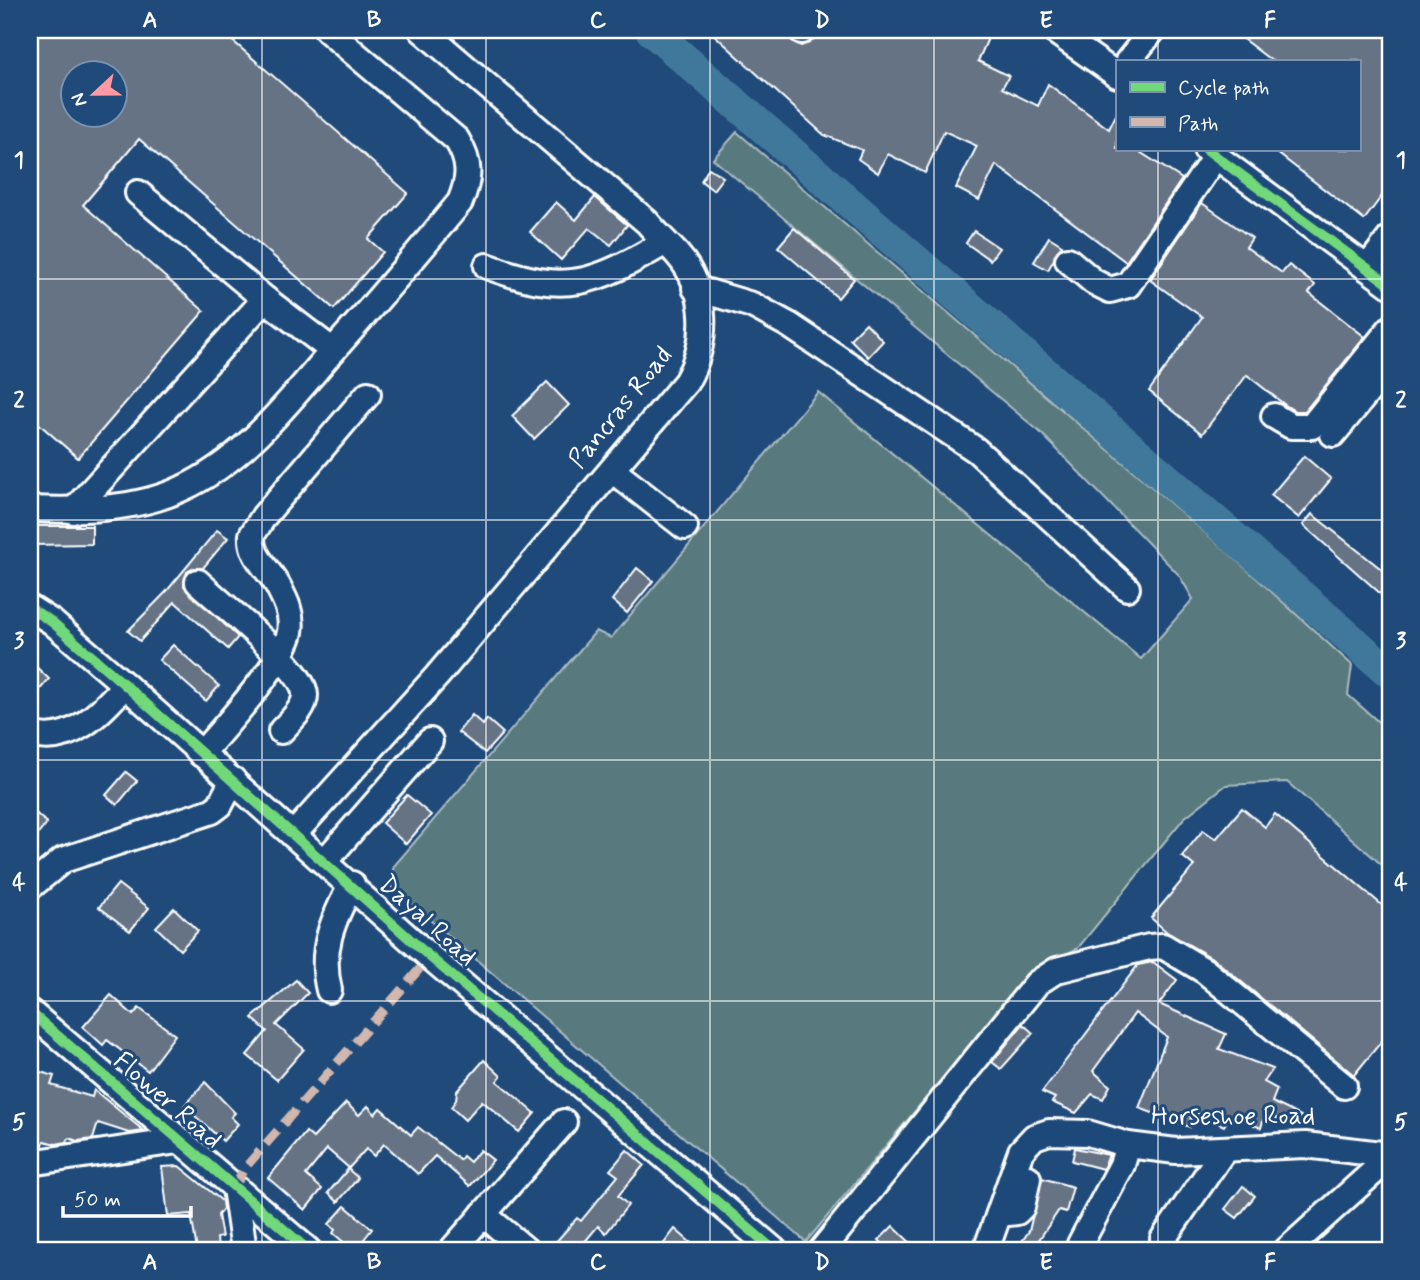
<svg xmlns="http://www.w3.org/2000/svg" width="1420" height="1280" font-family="Mynerve,sans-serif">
  <rect width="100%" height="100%" fill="#1f4a7a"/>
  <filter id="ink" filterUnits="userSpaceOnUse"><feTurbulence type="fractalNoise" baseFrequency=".0143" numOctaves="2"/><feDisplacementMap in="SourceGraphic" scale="14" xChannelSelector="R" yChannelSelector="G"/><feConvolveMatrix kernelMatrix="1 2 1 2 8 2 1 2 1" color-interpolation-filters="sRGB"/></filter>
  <g filter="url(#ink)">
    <!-- green -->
    <path fill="#597a7f" stroke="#acbcbf" stroke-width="2" d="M737 132 1229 553 1352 665 1348 695 1390 732V872L1287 782 1226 785 1184 818 1078 948 1047 963 1009 998 806 1242 389 885 394 866 596 631 611 638 818 392 1141 659 1193 599 1179 575 1040 432 713 159Z"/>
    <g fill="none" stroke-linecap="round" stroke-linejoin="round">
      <!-- river -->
      <path stroke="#40789b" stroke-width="32" d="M651 30 1390 673"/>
    </g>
    <!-- building -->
    <g fill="#657384" stroke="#fff" stroke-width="2" fill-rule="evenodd">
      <path d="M30 30H220L408 193 368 239 383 252 334 309 139 139 83 205 204 311 78 458 30 416ZM74 74H116V116H74Z"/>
      <path d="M709 30H787L790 39 801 46 814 39 817 30H980L989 36 978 61 1009 76 1002 88 1038 106 1048 84 1109 129 1117 113V149H1135L1182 179 1126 262 996 165 979 200 956 188 977 146 944 131 925 173 888 154 878 173 858 159 862 150 824 135Z"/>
      <path d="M1231 30H1390V185L1364 220 1272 149H1359V61H1272Z"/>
      <path d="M709 168 723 177 713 190 701 181Z"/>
      <path d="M595 197 627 225 611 245 589 228 561 260 530 232 556 202 576 220Z"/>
      <path d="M1202 203 1252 238 1246 247 1282 273 1289 265 1315 285 1309 293 1365 337 1305 411H1295L1285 405 1247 375 1202 434 1149 391 1202 317 1150 280Z"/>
      <path d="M794 228 854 279 838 298 778 247Z"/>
      <path d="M974 231 999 248 990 260 966 243Z"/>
      <path d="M1049 237 1062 245 1048 270 1034 262Z"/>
      <path d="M866 323 883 341 868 357 850 339Z"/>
      <path d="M547 382 569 405 534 439 512 416Z"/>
      <path d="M1304 456 1331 479 1299 518 1271 495Z"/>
      <path d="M1312 514 1390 576V602L1303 525Z"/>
      <path d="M30 526H92V544L30 545Z"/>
      <path d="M217 530 228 538 203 568H194L187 572 184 586 238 637 228 649 175 602 140 641 128 631 166 592Z"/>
      <path d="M637 568 653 581 627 613 612 600Z"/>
      <path d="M173 645 219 686 206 701 159 660Z"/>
      <path d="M30 661 49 679 30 701Z"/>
      <path d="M472 715 483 725 487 719 503 733 485 753 458 732Z"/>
      <path d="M126 772 137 781 117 805 106 795Z"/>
      <path d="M407 795 431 815 406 844 382 823Z"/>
      <path d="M30 808 47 823 30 844Z"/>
      <path d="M1242 808 1265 827 1275 814 1390 912V1031L1354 1075 1214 959 1168 933 1151 918 1194 866 1182 856 1203 830 1216 839Z"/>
      <path d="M118 884 149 908 130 931 99 907Z"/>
      <path d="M174 908 198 931 180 950 156 927Z"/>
      <path d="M1153 962 1177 980 1159 1004 1226 1034 1219 1049 1273 1069 1264 1082 1277 1089 1272 1102 1301 1116 1297 1126 1265 1114 1261 1128 1230 1115 1224 1126 1191 1111 1190 1127 1139 1108 1167 1037 1135 1013 1093 1071 1110 1086 1103 1099 1092 1094 1076 1113 1052 1102 1055 1098 1042 1092 1138 965Z"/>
      <path d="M296 980 308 993 276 1025 304 1049 277 1080 247 1055 267 1031 252 1018Z"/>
      <path d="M111 995 133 1015 139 1008 175 1035 148 1071 107 1040 103 1045 83 1027Z"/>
      <path d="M1023 1024 1033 1033 1001 1069 992 1062Z"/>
      <path d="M484 1060 501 1076 497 1081 535 1113 519 1132 482 1101 465 1120 451 1107 456 1100 457 1091Z"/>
      <path d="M30 1069 54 1076 51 1085 92 1097 94 1090 144 1131 129 1133 98 1123 93 1139 77 1141 69 1138 67 1142 56 1144 44 1141 43 1145 30 1141Z"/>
      <path d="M205 1082 235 1113 231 1117 238 1124 223 1141 184 1106Z"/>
      <path d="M346 1103 359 1115 368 1106 375 1114 380 1108 411 1135 418 1127 460 1160 463 1156 470 1162 480 1150 493 1160 470 1186 435 1156 418 1174 384 1144 374 1156 366 1149 349 1168 327 1149 306 1175 322 1189 305 1210 268 1178 306 1132 313 1138Z"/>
      <path d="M1075 1148 1109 1155 1103 1169 1072 1161Z"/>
      <path d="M627 1150 644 1165 618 1196 628 1205 606 1233 598 1226 578 1250H561L554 1244 577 1218 581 1221 618 1176 610 1170Z"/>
      <path d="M179 1166 222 1201 223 1209 218 1215 222 1237 217 1238 218 1250H197L191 1214 168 1216 162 1167Z"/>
      <path d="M348 1169 358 1178 338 1202 328 1193Z"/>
      <path d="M1042 1178 1073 1187 1066 1212 1059 1210 1032 1250H1016L1029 1231Z"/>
      <path d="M1243 1186 1255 1196 1237 1218 1225 1209Z"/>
      <path d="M345 1206 372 1229 357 1248 350 1242 347 1245 333 1233 335 1230 329 1224Z"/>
      <path d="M893 1226 918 1250H889L879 1240Z"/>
      <path d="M675 1229 699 1250H659Z"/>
    </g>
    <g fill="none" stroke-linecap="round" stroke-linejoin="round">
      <!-- minor casing -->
      <g stroke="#fff" stroke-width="30">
        <g id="minor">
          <path d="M1053 30 1117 75"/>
          <path d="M802 31V30"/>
          <path d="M1128 61 1153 30"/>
          <path d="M1206 149 1390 285"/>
          <path d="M138 193 265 299 333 351"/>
          <path d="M1068 260 1094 282 1110 290 1128 285 1215 157"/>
          <path d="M487 266C567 296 593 284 664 243"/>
          <path d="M1367 268 1390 238"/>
          <path d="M695 288 752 305 789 325 976 450 1127 588"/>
          <path d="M1274 416 1291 426H1312L1390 329"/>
          <path d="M1333 434 1390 365"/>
          <path d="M612 470 685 527"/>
          <path d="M30 509C78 511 136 510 181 489 243 461 285 406 329 355 374 305 417 254 460 202 470 178 471 163 457 140L327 30"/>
          <path d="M73 511 265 299"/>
          <path d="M198 582C218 601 306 671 305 695 305 709 290 721 281 731"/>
          <path d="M30 608 52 622 125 685 430 957 774 1250"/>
          <path d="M30 734C70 747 101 712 125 685"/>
          <path d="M201 754C222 730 285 660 290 632 293 615 286 601 278 586 269 569 250 556 252 535L264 516 368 394"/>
          <path d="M293 835 437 676 686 382C709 342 709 290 677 254 667 243 656 233 647 222L422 30"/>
          <path d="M325 861 430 741"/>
          <path d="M30 887 63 860 212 811 220 805 233 780"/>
          <path d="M329 990C319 950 333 919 352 884"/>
          <path d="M30 1012 308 1250"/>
          <path d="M30 1163 178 1141"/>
          <path d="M235 1188 244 1250"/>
          <path d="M483 1214 526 1250"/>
          <path d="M999 1214 1017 1212 1022 1207 1028 1178"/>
          <path d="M1163 1239 1224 1150"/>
          <path d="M1080 1244 1122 1165 1128 1145"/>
          <path d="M452 1250 564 1122"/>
          <path d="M822 1250 1037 983 1057 970 1149 947 1163 946 1205 971 1344 1086"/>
          <path d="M986 1250 1021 1151 1034 1137 1049 1132 1088 1133 1128 1145 1176 1151 1305 1145 1390 1155"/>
          <path d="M1287 1250 1390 1157"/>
        </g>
      </g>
      <!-- minor -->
      <use href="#minor" stroke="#1f4a7a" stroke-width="24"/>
      <!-- quiet -->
      <path stroke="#d1b7ad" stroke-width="9" stroke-dasharray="18 9" stroke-linecap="butt" d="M235 1188 243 1170 430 957"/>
      <!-- cycleway casing -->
      <g stroke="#1f4a7a" stroke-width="15">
        <g id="cycleway">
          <path d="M1206 149 1390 285"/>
          <path d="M30 608 52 622 125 685 430 957 774 1250"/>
          <path d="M30 1012 308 1250"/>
        </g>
      </g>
      <!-- cycleway -->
      <use href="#cycleway" stroke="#71d979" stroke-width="10"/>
    </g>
  </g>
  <!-- grid -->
  <path fill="none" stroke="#fff" stroke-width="2" stroke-opacity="0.55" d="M262 30V1250M486 30V1250M710 30V1250M934 30V1250M1158 30V61M1158 149V1250M30 279H1390M30 520H1390M30 760H1390M30 1001H1390"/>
  <g text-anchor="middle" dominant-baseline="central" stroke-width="6" stroke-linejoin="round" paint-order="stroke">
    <!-- street labels -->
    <g font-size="26" fill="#fff" stroke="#1f4a7a">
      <text transform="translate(621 408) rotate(-51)">Pancras Road</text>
      <text transform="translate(427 921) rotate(42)">Dayal Road</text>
      <text transform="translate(167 1101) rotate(41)">Flower Road</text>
      <text x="1233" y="1117">Horseshoe Road</text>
    </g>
  </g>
  <!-- margin -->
  <rect width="1420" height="1280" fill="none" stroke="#1f4a7a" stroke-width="77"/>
  <!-- legend -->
  <rect x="1116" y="60" width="245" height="91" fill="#1f4a7a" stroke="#7992af" stroke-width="2"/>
  <rect x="1130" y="82" width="35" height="10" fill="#71d979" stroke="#7992af" stroke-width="2"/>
  <text x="1178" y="94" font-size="21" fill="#ffffff">Cycle path</text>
  <rect x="1130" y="117" width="35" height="10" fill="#d1b7ad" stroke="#7992af" stroke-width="2"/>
  <text x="1178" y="130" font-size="21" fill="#ffffff">Path</text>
  <!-- north arrow -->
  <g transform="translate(94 94) rotate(248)"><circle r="33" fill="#1f4a7a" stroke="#7992af" stroke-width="2"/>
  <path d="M0-5L12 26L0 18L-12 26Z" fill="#ff9aa2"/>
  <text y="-10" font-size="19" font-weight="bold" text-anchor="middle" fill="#ffffff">N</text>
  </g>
  <!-- scale -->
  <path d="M63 1206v10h128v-10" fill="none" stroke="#ffffff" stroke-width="3.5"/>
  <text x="74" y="1206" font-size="21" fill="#ffffff" stroke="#1f4a7a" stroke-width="5" paint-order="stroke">50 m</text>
  <rect x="38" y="38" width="1344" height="1204" fill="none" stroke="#fff" stroke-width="2.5"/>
  <g font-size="23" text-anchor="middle" font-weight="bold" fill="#fff">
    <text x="150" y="27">A</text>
    <text x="374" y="27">B</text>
    <text x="598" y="27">C</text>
    <text x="822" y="27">D</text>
    <text x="1046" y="27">E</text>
    <text x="1270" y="27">F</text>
    <text x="19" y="167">1</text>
    <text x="1401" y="167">1</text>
    <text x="19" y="407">2</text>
    <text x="1401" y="407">2</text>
    <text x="19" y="648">3</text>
    <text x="1401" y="648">3</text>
    <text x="19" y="889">4</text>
    <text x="1401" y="889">4</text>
    <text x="19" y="1129">5</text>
    <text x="1401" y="1129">5</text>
    <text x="150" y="1269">A</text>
    <text x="374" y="1269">B</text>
    <text x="598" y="1269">C</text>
    <text x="822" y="1269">D</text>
    <text x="1046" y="1269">E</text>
    <text x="1270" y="1269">F</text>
  </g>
</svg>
